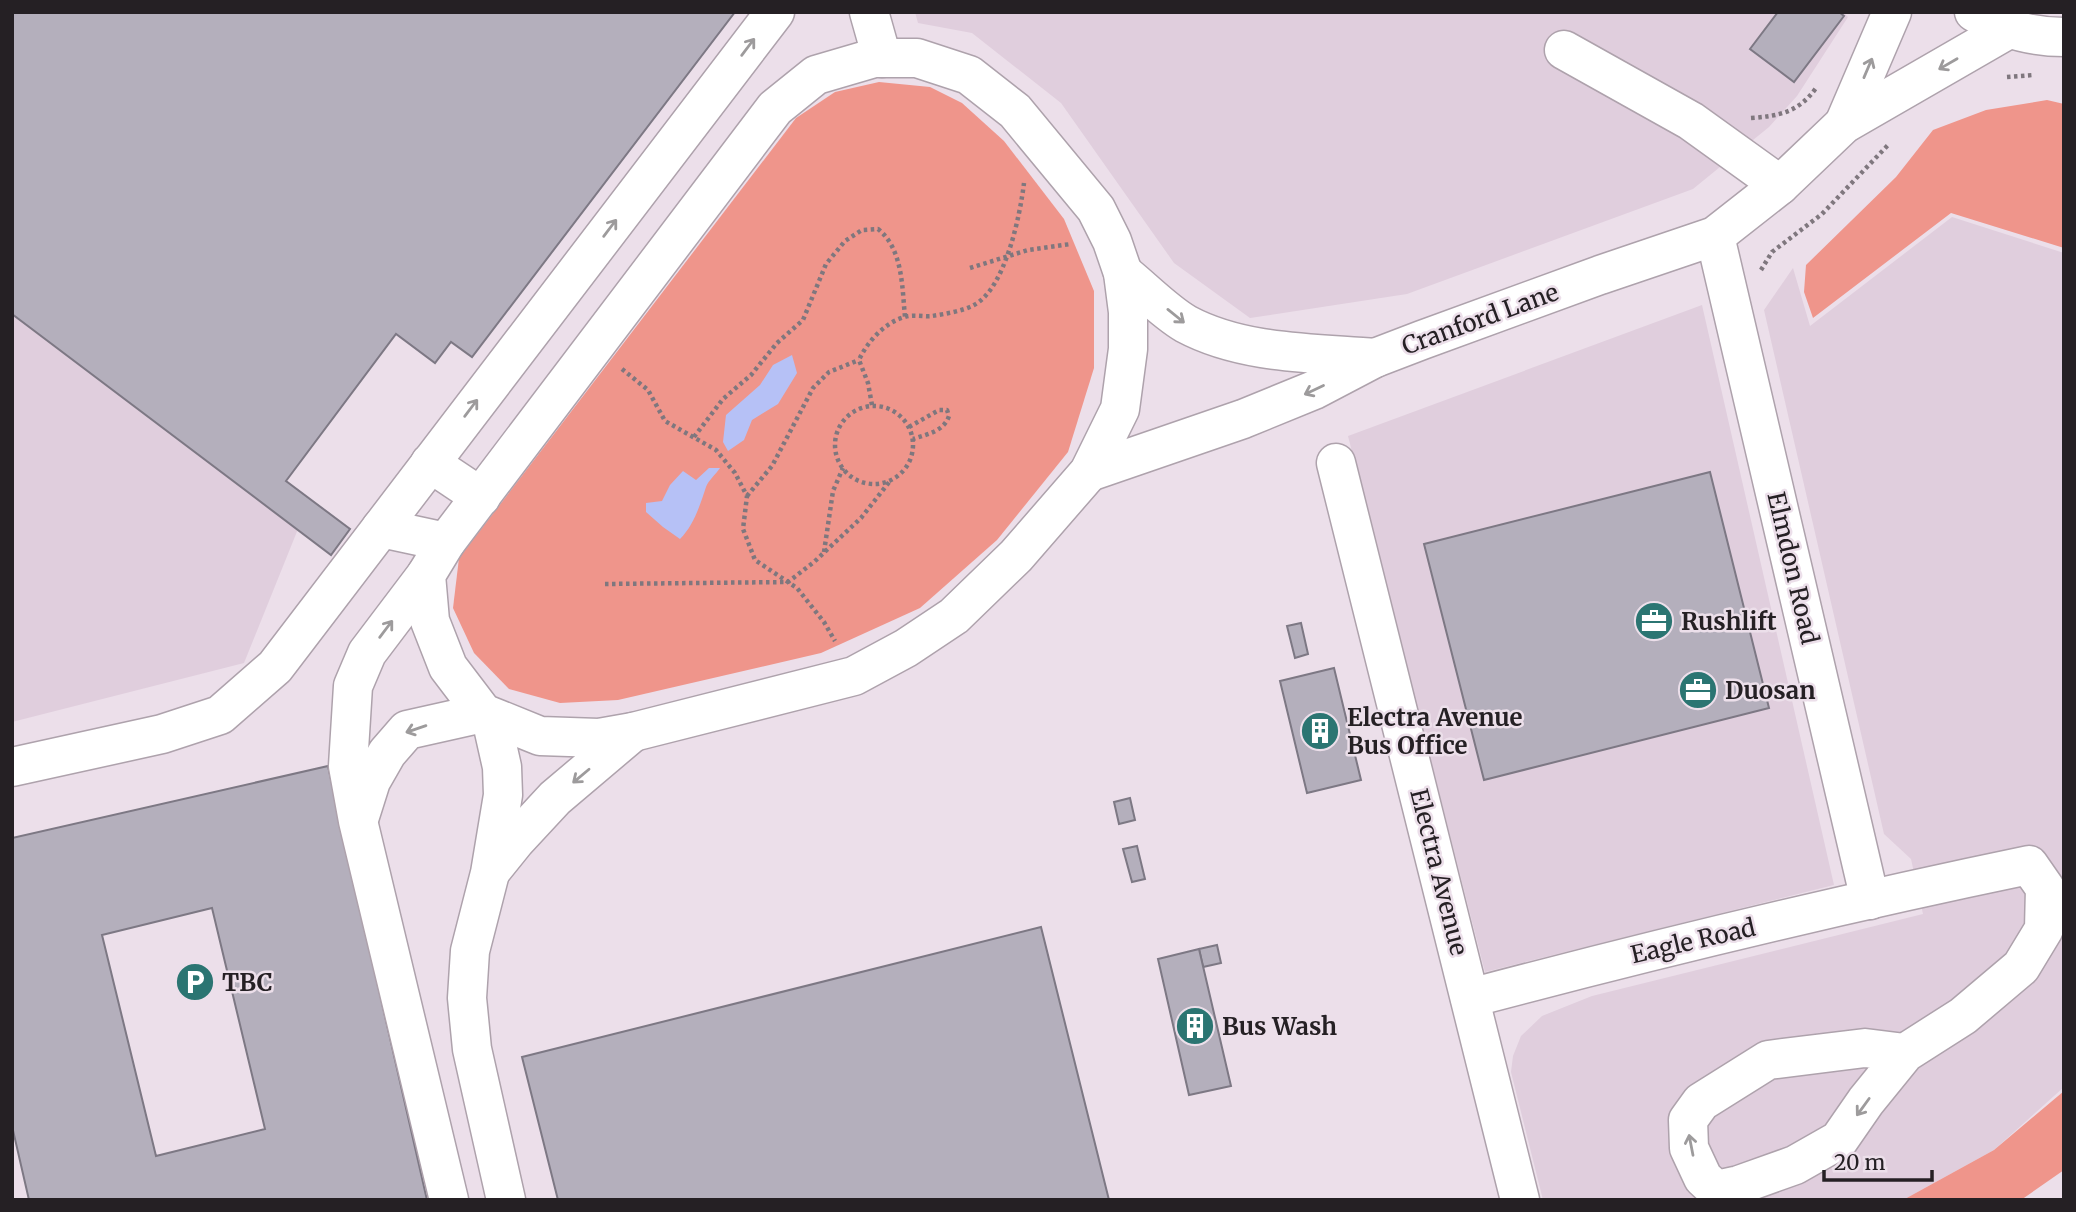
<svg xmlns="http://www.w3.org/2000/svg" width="2076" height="1212" font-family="Merriweather,serif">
  <rect width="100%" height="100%" fill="#ecdfea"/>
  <!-- built -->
  <g fill="#e0cedd">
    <path d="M915 12H1843L1848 17 1797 96 1769 127 1693 189 1407 294 1250 318 1174 263 1061 103 972 33 918 23Z"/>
    <path d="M1952 217 2064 253V1087L1994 1150 1903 1200H1543L1511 1072 1513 1056 1521 1036 1542 1016 1592 996 1923 914 1911 859 1884 834 1764 310 1793 268 1810 326Z"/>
    <path d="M1702 305 1834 885 1485 972 1348 436Z"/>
    <path d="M12 314 298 529 244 663 12 722Z"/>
  </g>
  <!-- green -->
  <g fill="#ef958b">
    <path d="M879 82 930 87 962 103 1004 141 1064 219 1094 291V368L1068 452 997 540 920 608 821 653 618 700 560 703 509 689 474 653 453 608 459 558 796 118 835 92Z"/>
    <path d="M2047 100 2064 104V248L1951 213 1813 318 1804 292 1806 265 1896 177 1933 130 1986 110Z"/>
    <path d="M2064 1091V1170L2021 1200H1903L1994 1150Z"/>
  </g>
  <!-- water -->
  <g fill="#b6c1f6">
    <path d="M792 355 797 373 778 404 752 420 744 440 728 451 723 442 726 415 760 385 773 365Z"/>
    <path d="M709 468H720C716 474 708 481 706 487 700 505 694 525 680 539L663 527 646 512V503L662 501 670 485 683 471 696 480Z"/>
  </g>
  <!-- building -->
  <g fill="#b4afbc" stroke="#7d7884" stroke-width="2" fill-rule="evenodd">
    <path d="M12 12H735L472 357 451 342 435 363 396 334 286 481 350 529 331 555 12 314Z"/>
    <path d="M1778 12H1839L1844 16 1794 82 1750 49Z"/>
    <path d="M1710 472 1769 708 1484 780 1424 544Z"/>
    <path d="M1301 623 1308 654 1295 658 1287 626Z"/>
    <path d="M1334 668 1361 780 1307 793 1280 681Z"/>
    <path d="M328 766 427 1200H29L12 1126V838ZM212 908 265 1129 156 1156 102 935Z"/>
    <path d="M1130 798 1135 820 1119 824 1114 802Z"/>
    <path d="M1137 846 1145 879 1132 882 1123 849Z"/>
    <path d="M1041 927 1109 1200H558L522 1057Z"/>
    <path d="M1217 945 1221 963 1203 967 1199 949Z"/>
    <path d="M1199 949 1231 1086 1189 1095 1158 959Z"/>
  </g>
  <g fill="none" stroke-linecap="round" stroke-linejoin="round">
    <!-- minor casing -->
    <g stroke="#aea2ac" stroke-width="41">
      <g id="minor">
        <path d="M869 12 882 58"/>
        <path d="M1974 12C2002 29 2031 37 2064 37"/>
        <path d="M1564 50 1691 121 1780 185"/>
        <path d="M874 58H917L969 75 1015 111 1096 209 1112 241 1123 273 1128 312V349L1120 409 1089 472 1016 556 954 616 906 648 854 676 633 732 599 738 540 736 483 713 448 667 430 621 426 575 446 542 775 108 816 75Z"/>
        <path d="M1844 124 1892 12"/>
        <path d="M1715 236 1870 900"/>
        <path d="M1123 273C1142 288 1165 312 1186 324 1242 354 1312 353 1375 358"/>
        <path d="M430 463 481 497"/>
        <path d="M1336 463 1520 1200"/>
        <path d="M1089 472 1243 419 1314 390 1375 358 1422 340 1600 275 1715 236 1780 185 1844 124 2007 30"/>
        <path d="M381 528 446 542"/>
        <path d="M426 575 367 653 353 686 348 766 358 821 449 1200"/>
        <path d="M491 718 502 767 503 795 490 873 470 951 467 998 472 1049 506 1200"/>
        <path d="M12 767 162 734 220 715 275 667 775 12"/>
        <path d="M359 819 371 781 387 753 407 730 483 713"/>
        <path d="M491 871 516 840 555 798 633 732"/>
        <path d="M1470 998C1655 949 1841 904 2029 865L2045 888 2044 929 2021 967 1963 1016 1905 1053 1866 1101 1839 1140 1795 1165 1739 1185 1716 1190 1703 1178 1689 1148 1688 1120 1701 1102 1768 1060 1865 1048 1905 1053"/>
      </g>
    </g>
    <!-- path -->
    <g stroke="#7f777e" stroke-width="4.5" stroke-dasharray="3.5 3.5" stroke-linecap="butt">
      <path d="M2007 77 2033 75"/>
      <path d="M1751 118C1779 116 1799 112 1816 88"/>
      <path d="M970 268 1028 250 1071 244"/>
      <path d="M1761 270 1772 252 1822 214 1889 144"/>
      <path d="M622 369 648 390 665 421 716 450 735 473 747 496 743 529 755 560 797 588 824 622 835 641"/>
      <path d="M872 405 868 383 859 360C867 342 885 322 905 317 913 314 924 317 932 316 945 314 963 311 974 305 1005 289 1020 216 1024 183"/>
      <circle cx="874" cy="445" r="39"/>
      <path d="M909 427 939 410H947L949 416C944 431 928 434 913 439"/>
      <path d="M694 437 723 399 751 375 777 343 803 320 826 264 845 241 862 230 878 229C903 249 902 287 905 317"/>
      <path d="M747 496 772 466 813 388 829 372 859 360"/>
      <path d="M824 552 833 491 843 468"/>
      <path d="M605 584 788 582 814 562 861 518 890 481"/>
    </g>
    <!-- minor -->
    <use href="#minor" stroke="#fff" stroke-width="38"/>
  </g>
  <!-- one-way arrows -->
  <defs><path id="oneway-shaft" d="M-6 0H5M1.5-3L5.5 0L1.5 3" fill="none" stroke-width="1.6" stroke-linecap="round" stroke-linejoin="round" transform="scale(1.75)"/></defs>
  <g stroke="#9d9b9c">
    <use href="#oneway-shaft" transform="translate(748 47) rotate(-53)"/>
    <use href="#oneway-shaft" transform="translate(1948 64) rotate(150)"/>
    <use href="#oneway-shaft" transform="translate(1868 68) rotate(-67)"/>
    <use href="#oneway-shaft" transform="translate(610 228) rotate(-53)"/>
    <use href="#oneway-shaft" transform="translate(1176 316) rotate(39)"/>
    <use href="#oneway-shaft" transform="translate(1314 390) rotate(155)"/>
    <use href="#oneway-shaft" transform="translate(471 408) rotate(-53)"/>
    <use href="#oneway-shaft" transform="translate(386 629) rotate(-53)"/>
    <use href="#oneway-shaft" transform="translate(416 729) rotate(161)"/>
    <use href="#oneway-shaft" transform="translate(581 776) rotate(140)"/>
    <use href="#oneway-shaft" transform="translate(1863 1107) rotate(126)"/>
    <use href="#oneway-shaft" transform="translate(1691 1145) rotate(-101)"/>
  </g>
  <!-- icons -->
  <defs>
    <g id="office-disc" transform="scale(2.0125)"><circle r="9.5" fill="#2b7572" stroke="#ecdfea"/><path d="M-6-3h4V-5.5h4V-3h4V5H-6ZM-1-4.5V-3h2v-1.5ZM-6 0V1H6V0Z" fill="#fff"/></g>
    <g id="building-disc" transform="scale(2.0125)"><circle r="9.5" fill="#2b7572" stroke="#ecdfea"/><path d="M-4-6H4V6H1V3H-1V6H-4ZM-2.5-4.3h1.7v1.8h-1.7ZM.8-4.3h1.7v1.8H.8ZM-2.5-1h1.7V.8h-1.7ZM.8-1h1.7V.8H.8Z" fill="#fff"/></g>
    <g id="parking-disc" transform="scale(2.0125)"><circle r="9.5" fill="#2b7572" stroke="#ecdfea"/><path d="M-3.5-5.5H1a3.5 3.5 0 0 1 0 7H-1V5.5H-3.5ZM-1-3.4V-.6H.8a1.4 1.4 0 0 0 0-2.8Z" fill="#fff"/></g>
  </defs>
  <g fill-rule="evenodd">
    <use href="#office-disc" x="1654" y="621"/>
    <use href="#office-disc" x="1698" y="690"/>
    <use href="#building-disc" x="1320" y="731"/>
    <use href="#parking-disc" x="195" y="982"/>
    <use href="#building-disc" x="1195" y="1026"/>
  </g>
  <g text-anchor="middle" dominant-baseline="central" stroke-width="5" stroke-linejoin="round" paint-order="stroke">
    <!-- street labels -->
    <g font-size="24" fill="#252024" stroke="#ecdfea">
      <text transform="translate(1480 319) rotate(-20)">Cranford Lane</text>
      <text transform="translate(1793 568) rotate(77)">Elmdon Road</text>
      <text transform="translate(1439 872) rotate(76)">Electra Avenue</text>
      <text transform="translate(1693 941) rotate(-13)">Eagle Road</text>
    </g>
    <!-- poi labels -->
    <g font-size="24" font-weight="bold" fill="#252024" stroke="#ecdfea" text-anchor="start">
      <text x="1681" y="621">Rushlift</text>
      <text x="1725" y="690">Duosan</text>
      <text x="1347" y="717">Electra Avenue<tspan x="1347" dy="28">Bus Office</tspan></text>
      <text x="222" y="982">TBC</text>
      <text x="1222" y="1026">Bus Wash</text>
    </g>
  </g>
  <!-- border -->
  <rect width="2076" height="1212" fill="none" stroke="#252024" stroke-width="28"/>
  <!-- scale -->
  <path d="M1824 1170v10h108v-10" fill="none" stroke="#252024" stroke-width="3.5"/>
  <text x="1834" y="1170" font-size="21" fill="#252024" stroke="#ecdfea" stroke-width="5" paint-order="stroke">20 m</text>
</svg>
